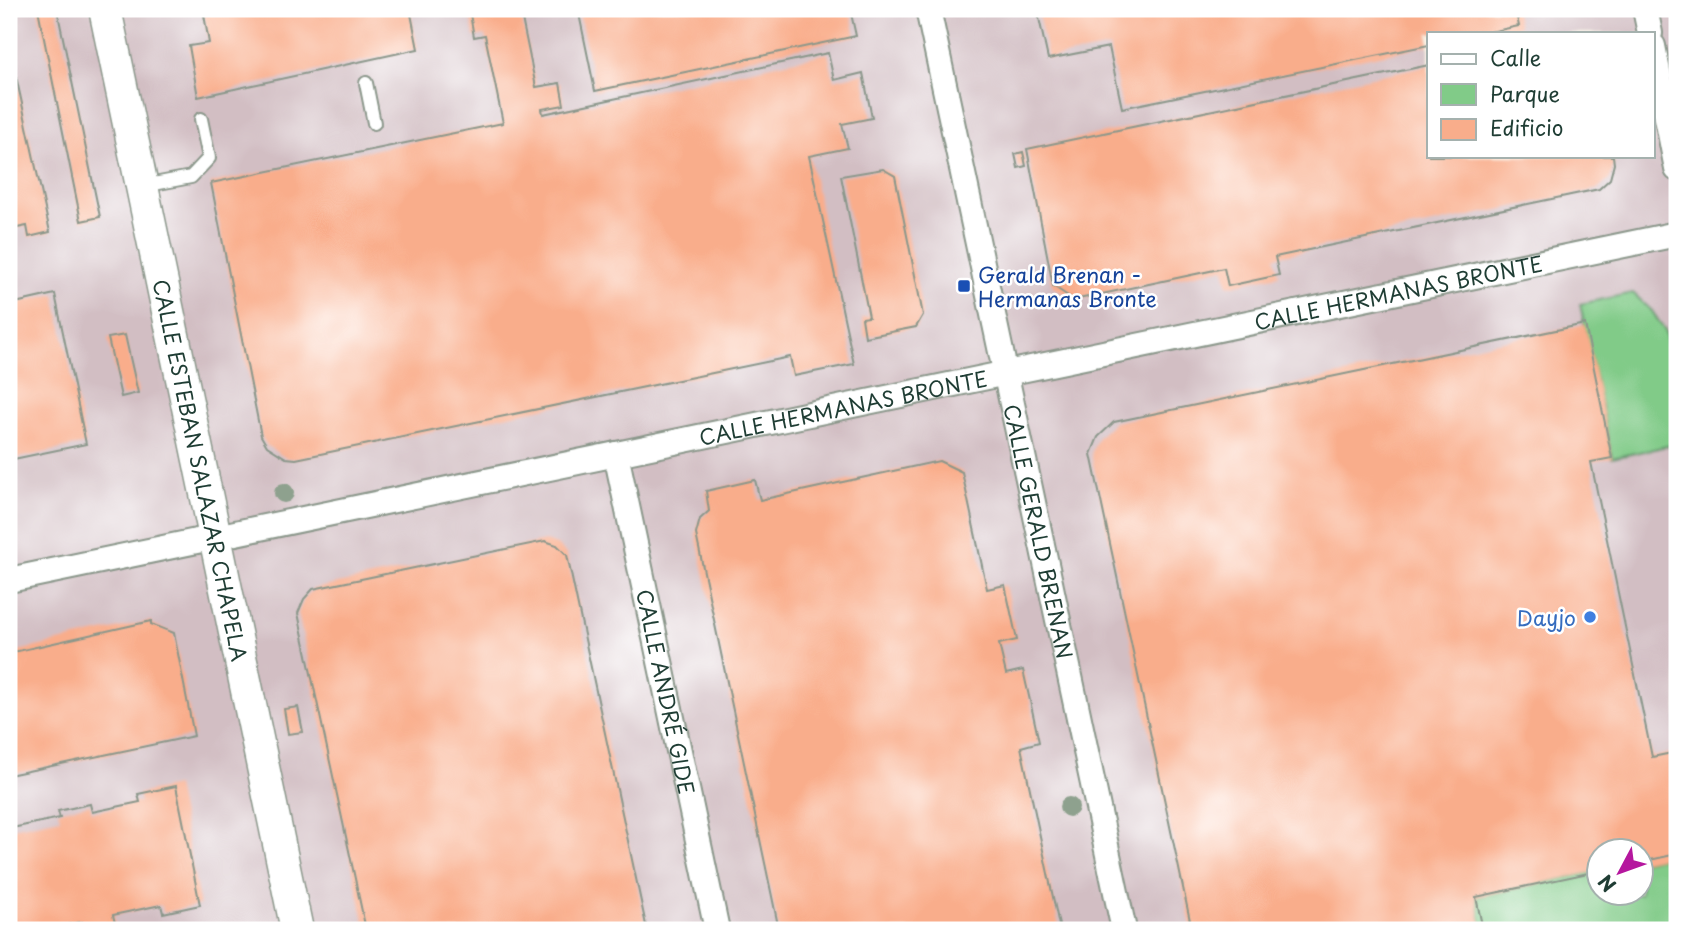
<svg xmlns="http://www.w3.org/2000/svg" width="1686" height="939" font-family="'Playpen Sans',sans-serif">
  <rect width="100%" height="100%" fill="#fff"/>
  <filter id="ink" filterUnits="userSpaceOnUse"><feTurbulence type="fractalNoise" baseFrequency=".0143" numOctaves="2"/><feDisplacementMap in="SourceGraphic" scale="14" xChannelSelector="R" yChannelSelector="G"/><feConvolveMatrix kernelMatrix="1 2 1 2 8 2 1 2 1" color-interpolation-filters="sRGB"/></filter>
  <filter id="wash" filterUnits="userSpaceOnUse"><feTurbulence type="fractalNoise" baseFrequency=".00686" numOctaves="4" result="noise"/><feDisplacementMap in="SourceGraphic" scale="28" xChannelSelector="R" yChannelSelector="G"/><feGaussianBlur stdDeviation="1.57" result="paint"/><feColorMatrix in="noise" values="0 0 0 0 0 0 0 0 0 0 0 0 0 0 0 0 0 1.4 0 .05"/><feComposite in="paint" operator="in"/></filter>
  <g filter="url(#wash)">
    <rect width="100%" height="100%" fill="#f7f1e2"/>
    <!-- industrial -->
    <path fill="#d2bec3" fill-rule="evenodd" d="M9 9H1677V930H9ZM1429 33H1653V156H1429ZM1598 852H1640V894H1598Z"/>
    <!-- green -->
    <g fill="#81cb88" stroke="#50845e" stroke-width="2">
      <path d="M1633 293 1652 311 1665 331 1677 389V444L1612 458 1580 304Z"/>
      <path d="M1677 854V930H1483L1476 897 1598 871V894H1640L1641 862Z"/>
    </g>
    <g id="blocks">
      <!-- building -->
      <g fill="#f9ad8b">
        <path d="M38 9H57L100 217 81 221Z"/>
        <path d="M203 9H410L418 49 198 97 189 46 209 43Z"/>
        <path d="M491 9H520L536 87 560 83 564 105 542 109 543 114 828 53 834 80 863 73 872 118 842 124 848 148 809 156 854 364 794 376 790 357 296 459 286 458 267 446 261 436 211 183 503 123 485 35 474 37 470 14Z"/>
        <path d="M578 9H850L856 36 595 91Z"/>
        <path d="M1037 9H1515L1519 26 1485 33H1429V45L1122 108 1109 47 1048 59Z"/>
        <path d="M1429 65V156H1613L1614 164 1610 179 1599 189 1275 257 1279 275 1228 286 1224 268 1074 300 1053 286 1027 149Z"/>
        <path d="M14 67 50 232 29 237 27 226 12 229 9 215V69Z"/>
        <path d="M1023 152 1026 166 1018 168 1015 154Z"/>
        <path d="M883 169 895 176 923 315 916 327 865 337 862 318 869 317 841 176Z"/>
        <path d="M9 279 15 303 55 294 86 444 9 460Z"/>
        <path d="M1585 324 1612 458 1591 462 1652 757 1677 752V854L1641 862V851H1599L1598 871 1476 897 1483 930H1192L1091 454 1098 437 1114 422Z"/>
        <path d="M125 335 138 393 121 397 108 338Z"/>
        <path d="M939 461 962 472 987 589 1005 585 1017 640 999 644 1006 674 1023 670 1033 714 1039 742 1021 747 1060 930H779L696 534 700 519 709 511 706 491 755 480 760 500Z"/>
        <path d="M545 541 557 545 567 555 647 930H366L298 613 304 599 313 589Z"/>
        <path d="M151 621V624L174 633 194 736 9 775V653Z"/>
        <path d="M298 707 303 732 288 734 284 709Z"/>
        <path d="M176 786 200 905 163 913 161 905 113 915 115 923 83 930 82 922 40 930H9V821H11L12 828 60 818 58 811 90 804 92 812 140 802 138 794Z"/>
      </g>
    </g>
  </g>
  <g filter="url(#ink)">
    <use href="#blocks" fill-opacity="0" stroke="#8b978b" stroke-width="2"/>
    <g fill="none" stroke-linecap="round" stroke-linejoin="round">
      <!-- service casing -->
      <g stroke="#8b978b" stroke-width="16">
        <g id="service">
          <path d="M366 83 374 123"/>
          <path d="M143 186 191 177 209 158 201 119"/>
        </g>
      </g>
      <!-- minor casing -->
      <g stroke="#8b978b" stroke-width="28">
        <g id="minor">
          <path id="s1" d="M928 9 1124 930"/>
          <path d="M1645 9 1650 33"/>
          <path d="M1653 46 1677 169"/>
          <path id="s2" d="M616 454 717 930"/>
          <path id="s3" d="M9 580 1677 234"/>
        </g>
      </g>
      <!-- tertiary casing -->
      <g stroke="#8b978b" stroke-width="35">
        <g id="tertiary">
          <path id="s4" d="M105 9 297 930"/>
        </g>
      </g>
      <!-- service -->
      <use href="#service" stroke="#fff" stroke-width="12"/>
      <!-- minor -->
      <use href="#minor" stroke="#fff" stroke-width="24"/>
      <!-- tertiary -->
      <use href="#tertiary" stroke="#fff" stroke-width="32"/>
    </g>
    <!-- trees -->
    <g fill="#8ea18e">
      <circle cx="284" cy="493" r="10"/>
      <circle cx="1069" cy="807" r="10"/>
    </g>
  </g>
  <!-- markers -->
  <rect fill="#1a4fb4" stroke="#fff" stroke-width="2.5" x="957" y="279" width="14" height="14" rx="3.5"/>
  <circle fill="#3f7fe0" stroke="#fff" stroke-width="2.5" cx="1590" cy="617" r="7"/>
  <g text-anchor="middle" dominant-baseline="central" stroke-width="5" stroke-linejoin="round" paint-order="stroke">
    <!-- transit labels -->
    <g font-size="21" fill="#164399" stroke="#fff" text-anchor="start">
      <text x="978" y="274">Gerald Brenan -<tspan x="978" dy="24">Hermanas Bronte</tspan></text>
    </g>
    <!-- street labels -->
    <g font-size="21" fill="#1f3d34" stroke="#fff">
      <text stroke="none"><textPath href="#s3" startOffset="1419">CALLE HERMANAS BRONTE</textPath></text>
      <text stroke="none"><textPath href="#s3" startOffset="852">CALLE HERMANAS BRONTE</textPath></text>
      <text stroke="none"><textPath href="#s4" startOffset="471">CALLE ESTEBAN SALAZAR CHAPELA</textPath></text>
      <text stroke="none"><textPath href="#s1" startOffset="534">CALLE GERALD BRENAN</textPath></text>
      <text stroke="none"><textPath href="#s2" startOffset="243">CALLE ANDRÉ GIDE</textPath></text>
    </g>
    <!-- shop labels -->
    <g font-size="21" fill="#366cbe" stroke="#fff" text-anchor="end">
      <text x="1576" y="617">Dayjo</text>
    </g>
  </g>
  <!-- margin -->
  <rect width="1686" height="939" fill="none" stroke="#fff" stroke-width="35"/>
  <!-- legend -->
  <rect x="1427" y="32" width="228" height="126" fill="#ffffff" stroke="#a5b1ae" stroke-width="2"/>
  <rect x="1441" y="54" width="35" height="10" fill="#ffffff" stroke="#a5b1ae" stroke-width="2"/>
  <text x="1490" y="66" font-size="21" fill="#1f3d34">Calle</text>
  <rect x="1441" y="84" width="35" height="21" fill="#81cb88" stroke="#a5b1ae" stroke-width="2"/>
  <text x="1490" y="102" font-size="21" fill="#1f3d34">Parque</text>
  <rect x="1441" y="119" width="35" height="21" fill="#f9ad8b" stroke="#a5b1ae" stroke-width="2"/>
  <text x="1490" y="136" font-size="21" fill="#1f3d34">Edificio</text>
  <!-- north arrow -->
  <g transform="translate(1620 872) rotate(229)"><circle r="33" fill="#ffffff" stroke="#a5b1ae" stroke-width="2"/>
  <path d="M0-5L12 26L0 18L-12 26Z" fill="#b5179e"/>
  <text y="-10" font-size="19" font-weight="bold" text-anchor="middle" fill="#1f3d34">N</text>
  </g>
</svg>
